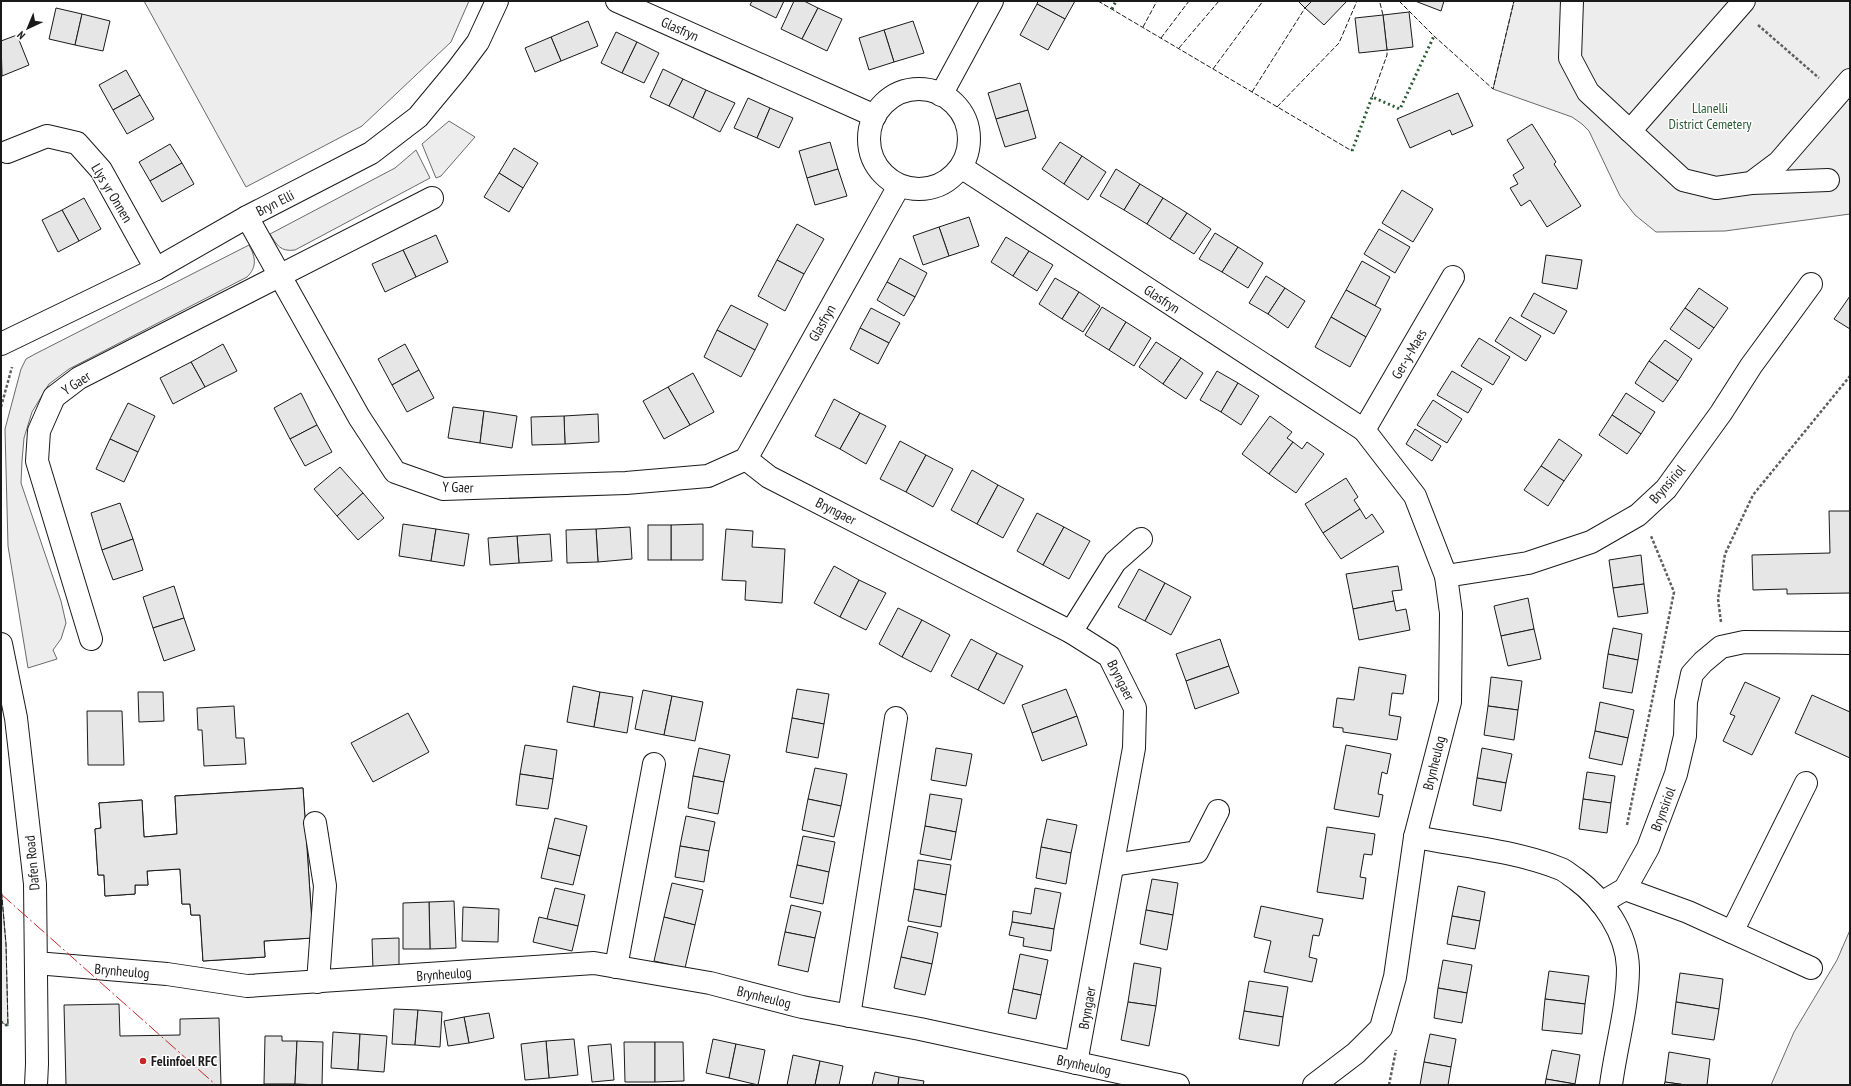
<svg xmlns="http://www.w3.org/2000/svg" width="1851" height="1086" font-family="'PT Sans Narrow',sans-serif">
  <rect width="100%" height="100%" fill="#fff"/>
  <!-- green -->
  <g fill="#ededed" stroke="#6a6a6a">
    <path d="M144 1H469L451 42 362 126 246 187Z"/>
    <path d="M1514 1H1850V214L1725 231 1656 232 1635 215 1620 196 1589 131 1582 124 1572 117 1493 89Z"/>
    <path d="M449 121 475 137 441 176 436 178 422 144Z"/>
    <path d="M416 150 430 178 295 250C280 252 277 245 270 234L395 168Z"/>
    <path d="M249 245C256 258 257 267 247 277L69 369 49 384 32 412 24 438 22 461 21 483 61 601 66 623 61 639 53 650 57 659 28 668 8 546 5 429 21 369 26 359 35 354Z"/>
    <path d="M1 886 6 944 8 1026 1 1022Z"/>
    <path d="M1850 930V1085H1771L1794 1032 1837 960Z"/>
  </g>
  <!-- building -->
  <g fill="#e6e6e6" stroke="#1a1a1a" fill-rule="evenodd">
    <path d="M752 1H784L776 18 750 5Z"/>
    <path d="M794 1H804L818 8 802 39 781 29Z"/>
    <path d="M1038 1H1075L1065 19 1037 4Z"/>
    <path d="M1298 1H1312L1305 8Z"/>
    <path d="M1312 1H1347L1324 25 1305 8Z"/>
    <path d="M1415 1H1444L1441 11Z"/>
    <path d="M1037 4 1065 19 1048 50 1020 35Z"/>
    <path d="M56 8 82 14 75 45 49 39Z"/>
    <path d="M818 8 842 19 827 51 802 39Z"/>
    <path d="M1409 12 1413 47 1387 50 1383 15Z"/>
    <path d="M82 14 110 21 103 51 75 45Z"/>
    <path d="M1383 15 1387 50 1359 53 1355 18Z"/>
    <path d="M588 21 598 46 561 61 551 37Z"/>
    <path d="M913 21 924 53 894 62 884 30Z"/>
    <path d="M884 30 894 62 869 70 859 38Z"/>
    <path d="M616 32 637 42 622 73 601 63Z"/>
    <path d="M17 35 29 65 2 76 1 41Z"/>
    <path d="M551 37 561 61 535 72 525 48Z"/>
    <path d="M637 42 659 53 644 83 622 73Z"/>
    <path d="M663 69 683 79 669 106 650 97Z"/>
    <path d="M126 70 140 95 113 110 99 85Z"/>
    <path d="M683 79 706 90 693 118 669 106Z"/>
    <path d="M1020 83 1028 110 996 119 988 93Z"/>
    <path d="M706 90 735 103 720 132 693 118Z"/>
    <path d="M1458 93 1473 126 1452 135 1450 130 1410 148 1397 119Z"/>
    <path d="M140 95 154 119 127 134 113 110Z"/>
    <path d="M748 98 770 108 757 138 734 128Z"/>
    <path d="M770 108 793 118 779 148 757 138Z"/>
    <path d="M1028 110 1036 138 1005 147 996 119Z"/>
    <path d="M1532 124 1556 162 1554 164 1581 206 1547 227 1530 200 1521 206 1510 188 1518 184 1513 175 1524 168 1507 140Z"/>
    <path d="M830 142 838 169 807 178 799 151Z"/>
    <path d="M1060 142 1082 156 1064 184 1042 169Z"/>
    <path d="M170 144 182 163 150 181 139 162Z"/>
    <path d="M514 148 538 163 523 188 499 173Z"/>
    <path d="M1082 156 1106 172 1088 200 1064 184Z"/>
    <path d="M182 163 194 184 162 202 150 181Z"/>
    <path d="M838 169 847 196 815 205 807 178Z"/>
    <path d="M1116 169 1140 184 1124 210 1100 196Z"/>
    <path d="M499 173 523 188 509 212 484 197Z"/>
    <path d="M1140 184 1163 198 1147 224 1124 210Z"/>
    <path d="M1402 190 1433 209 1413 242 1382 223Z"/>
    <path d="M84 198 101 229 79 241 62 210Z"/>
    <path d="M1163 198 1187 213 1170 239 1147 224Z"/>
    <path d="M62 210 79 241 58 252 42 220Z"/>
    <path d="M1187 213 1211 229 1194 254 1170 239Z"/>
    <path d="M969 217 979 246 949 256 939 227Z"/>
    <path d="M797 224 824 239 804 274 777 260Z"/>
    <path d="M939 227 949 256 923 265 913 236Z"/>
    <path d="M1379 229 1410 247 1395 273 1364 254Z"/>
    <path d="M1215 233 1238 247 1222 272 1199 259Z"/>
    <path d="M436 235 448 262 416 277 403 250Z"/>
    <path d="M1006 237 1029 251 1013 276 991 262Z"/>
    <path d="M1238 247 1263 263 1248 288 1222 272Z"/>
    <path d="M403 250 416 277 385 292 372 264Z"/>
    <path d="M1029 251 1053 265 1037 291 1013 276Z"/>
    <path d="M1546 255 1582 260 1577 289 1542 283Z"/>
    <path d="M900 258 927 273 915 297 887 282Z"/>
    <path d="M777 260 804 274 785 311 758 296Z"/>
    <path d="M1362 261 1390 277 1375 306 1346 290Z"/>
    <path d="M1266 276 1285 288 1268 314 1249 303Z"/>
    <path d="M1055 278 1079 292 1062 319 1039 304Z"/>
    <path d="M887 282 915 297 904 316 877 300Z"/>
    <path d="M1285 288 1305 301 1288 328 1268 314Z"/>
    <path d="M1699 288 1728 308 1714 328 1685 308Z"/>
    <path d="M1346 290 1381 309 1366 337 1331 317Z"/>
    <path d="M1079 292 1100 306 1083 332 1062 319Z"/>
    <path d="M1534 293 1567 311 1554 334 1521 316Z"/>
    <path d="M1850 296V329L1834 319Z"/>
    <path d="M731 305 768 324 755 350 717 330Z"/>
    <path d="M1102 307 1126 322 1109 350 1085 335Z"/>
    <path d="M871 308 900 323 889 343 860 328Z"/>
    <path d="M1685 308 1714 328 1699 349 1670 329Z"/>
    <path d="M1331 317 1366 337 1350 367 1315 347Z"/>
    <path d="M1510 317 1541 336 1526 361 1495 341Z"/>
    <path d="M1126 322 1151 338 1134 366 1109 350Z"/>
    <path d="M860 328 889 343 878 364 850 349Z"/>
    <path d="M717 330 755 350 741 377 704 357Z"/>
    <path d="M1479 338 1510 357 1493 385 1461 366Z"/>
    <path d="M1665 340 1692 359 1678 381 1649 361Z"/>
    <path d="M1156 342 1181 358 1163 384 1139 367Z"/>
    <path d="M223 344 237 371 205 387 191 362Z"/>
    <path d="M405 344 419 370 392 385 378 359Z"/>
    <path d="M1181 358 1203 373 1186 399 1163 384Z"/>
    <path d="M1649 361 1678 381 1663 402 1635 383Z"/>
    <path d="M191 362 205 387 173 404 160 378Z"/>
    <path d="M419 370 434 398 407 412 392 385Z"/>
    <path d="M1217 371 1238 383 1221 412 1200 400Z"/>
    <path d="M1452 371 1482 389 1468 413 1437 395Z"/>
    <path d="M693 373 714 412 690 425 668 387Z"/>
    <path d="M1238 383 1259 396 1241 425 1221 412Z"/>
    <path d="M668 387 690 425 664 439 643 401Z"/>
    <path d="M301 393 317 425 290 439 274 408Z"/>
    <path d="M1626 393 1655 412 1641 434 1612 415Z"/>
    <path d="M834 399 860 413 840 449 815 436Z"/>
    <path d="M1433 400 1462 419 1447 443 1417 425Z"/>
    <path d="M128 403 155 416 138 452 110 439Z"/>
    <path d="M453 407 484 411 480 443 448 438Z"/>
    <path d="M484 411 517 416 512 448 480 443Z"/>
    <path d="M860 413 886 426 866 464 840 449Z"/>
    <path d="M598 414 599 442 565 444 564 416Z"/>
    <path d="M1612 415 1641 434 1627 454 1599 435Z"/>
    <path d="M564 416 565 444 532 445 531 417Z"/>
    <path d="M1270 416 1292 432 1287 438 1293 442 1269 474 1242 454Z"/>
    <path d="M317 425 332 452 305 466 290 439Z"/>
    <path d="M1415 429 1441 446 1432 461 1406 444Z"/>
    <path d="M110 439 138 452 124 482 96 469Z"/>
    <path d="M1559 439 1582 455 1564 481 1541 466Z"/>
    <path d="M900 441 926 455 906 492 880 479Z"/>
    <path d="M1293 442 1302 449 1307 442 1324 454 1296 493 1269 474Z"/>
    <path d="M926 455 953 469 933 507 906 492Z"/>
    <path d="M1541 466 1564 481 1548 506 1524 490Z"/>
    <path d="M340 467 363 493 337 516 314 489Z"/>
    <path d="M972 470 998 485 977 524 951 510Z"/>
    <path d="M1346 478 1358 497 1354 500 1360 509 1323 533 1305 504Z"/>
    <path d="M998 485 1024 499 1003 538 977 524Z"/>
    <path d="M363 493 384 518 358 540 337 516Z"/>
    <path d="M120 503 133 539 102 550 91 513Z"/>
    <path d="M1360 509 1366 519 1372 514 1384 532 1341 559 1323 533Z"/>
    <path d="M1829 511H1850V593L1787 594V589L1753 590 1752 555 1830 553Z"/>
    <path d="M1037 513 1064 527 1043 565 1017 551Z"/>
    <path d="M403 524 436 529 431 561 399 556Z"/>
    <path d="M703 524V560H671V525Z"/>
    <rect x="648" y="525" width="23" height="35"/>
    <path d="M630 527 632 559 598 562 596 529Z"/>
    <path d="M1064 527 1090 541 1069 579 1043 565Z"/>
    <path d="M436 529 469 534 464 566 431 561Z"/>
    <path d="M596 529 598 562 567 563 566 530Z"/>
    <path d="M726 529 753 531 752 547 785 549 782 603 745 600 746 581 722 580Z"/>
    <path d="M550 534 552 561 519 563 517 536Z"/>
    <path d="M517 536 519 563 490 565 488 538Z"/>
    <path d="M133 539 143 570 113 580 102 550Z"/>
    <path d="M1641 555 1644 584 1613 588 1609 560Z"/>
    <path d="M834 566 859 580 840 617 814 603Z"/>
    <path d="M1398 566 1402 590 1392 591 1394 601 1353 609 1346 574Z"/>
    <path d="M1139 569 1165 583 1145 621 1118 607Z"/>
    <path d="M859 580 886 593 866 630 840 617Z"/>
    <path d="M1165 583 1191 597 1171 635 1145 621Z"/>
    <path d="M1644 584 1648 613 1618 617 1613 588Z"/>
    <path d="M174 586 184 618 153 628 143 597Z"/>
    <path d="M1528 598 1534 629 1501 636 1494 606Z"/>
    <path d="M1394 601 1396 611 1406 609 1410 630 1359 640 1353 609Z"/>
    <path d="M898 608 922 620 902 657 879 644Z"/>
    <path d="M184 618 195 650 164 661 153 628Z"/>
    <path d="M922 620 950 635 931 672 902 657Z"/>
    <path d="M1613 628 1642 634 1638 660 1608 654Z"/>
    <path d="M1534 629 1541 659 1508 666 1501 636Z"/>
    <path d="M971 639 997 653 978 690 951 676Z"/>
    <path d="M1220 639 1229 666 1186 681 1176 654Z"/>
    <path d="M997 653 1023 666 1004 704 978 690Z"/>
    <path d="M1608 654 1638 660 1632 693 1603 688Z"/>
    <path d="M1229 666 1239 693 1195 709 1186 681Z"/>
    <path d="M1359 667 1406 675 1403 694 1392 693 1389 715 1401 717 1397 740 1343 732V728L1333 727 1337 698 1354 700Z"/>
    <path d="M1491 677 1522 681 1518 710 1488 706Z"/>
    <path d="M1745 682 1780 698 1752 755 1723 741 1735 716 1730 714Z"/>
    <path d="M573 686 600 692 594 727 567 722Z"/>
    <path d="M797 689 829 694 824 724 792 718Z"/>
    <path d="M1066 689 1077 716 1032 733 1022 705Z"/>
    <path d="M643 690 672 696 664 735 635 729Z"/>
    <path d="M138 692H163L164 721 139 722Z"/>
    <path d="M600 692 633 697 627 733 594 727Z"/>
    <path d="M1812 695 1850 712V758L1795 733Z"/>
    <path d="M672 696 703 702 695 741 664 735Z"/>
    <path d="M1600 702 1634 710 1628 738 1595 731Z"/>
    <path d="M234 706 236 738H244L246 764 204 766 202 730H198L197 708Z"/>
    <path d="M1488 706 1518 710 1514 740 1484 735Z"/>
    <path d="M87 711H122L124 765H88Z"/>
    <path d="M408 713 429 752 373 782 351 743Z"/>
    <path d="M1077 716 1087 745 1042 761 1032 733Z"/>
    <path d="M792 718 824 724 818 758 786 752Z"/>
    <path d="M1595 731 1628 738 1622 765 1589 758Z"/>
    <path d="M525 745 557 750 553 779 520 774Z"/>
    <path d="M1346 745 1391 754 1387 774 1382 772 1378 794 1383 795 1379 817 1334 809Z"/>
    <path d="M699 748 730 755 724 782 693 776Z"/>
    <path d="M936 748 972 754 966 786 931 780Z"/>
    <path d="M1482 748 1512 754 1506 783 1477 778Z"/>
    <path d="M815 768 847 774 841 806 808 799Z"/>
    <path d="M1587 772 1615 776 1611 803 1583 799Z"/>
    <path d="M520 774 553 779 548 809 516 805Z"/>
    <path d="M693 776 724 782 718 814 688 808Z"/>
    <path d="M1477 778 1506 783 1501 811 1473 805Z"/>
    <path d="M303 788 313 938 264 941 265 957 203 961 200 915H191L190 904H182L180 869 147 871 148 885H135V894L105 896 104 875H98L95 829 101 828 99 803 142 800 144 837 177 834 175 796ZM274 814 276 837 215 842 213 819ZM271 875 272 901 225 904 224 891 221 892 219 878Z"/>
    <path d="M303 788 313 938 264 941 265 957 203 961 200 915H191L190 904H182L180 869 147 871 148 885H135V894L105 896 104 875H98L95 829 101 828 99 803 142 800 144 837 177 834 175 796Z"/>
    <path d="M930 794 962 799 956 832 925 826Z"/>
    <path d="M808 799 841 806 834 837 802 830Z"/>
    <path d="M1583 799 1611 803 1607 833 1579 829Z"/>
    <path d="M686 816 715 822 709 851 680 846Z"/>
    <path d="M555 818 587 826 580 856 548 848Z"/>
    <path d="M1047 819 1077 825 1071 853 1041 847Z"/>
    <path d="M925 826 956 832 951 860 920 854Z"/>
    <path d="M1327 827 1375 834 1372 855 1364 854 1360 877 1366 878 1363 899 1317 892Z"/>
    <path d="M803 836 835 842 829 872 797 865Z"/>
    <path d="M680 846 709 851 704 882 675 877Z"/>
    <path d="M1041 847 1071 853 1066 884 1036 878Z"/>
    <path d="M548 848 580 856 573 885 541 878Z"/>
    <path d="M918 860 951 865 946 895 914 889Z"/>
    <path d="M797 865 829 872 823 904 790 897Z"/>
    <path d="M1152 879 1178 883 1173 915 1146 910Z"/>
    <path d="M672 883 703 890 695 925 664 917Z"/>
    <path d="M1458 886 1485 892 1480 921 1452 916Z"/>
    <path d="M555 888 585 895 578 926 547 919Z"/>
    <path d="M1035 888 1061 893 1054 929 1012 922 1013 911 1031 914Z"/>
    <path d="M914 889 946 895 941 927 908 921Z"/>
    <path d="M454 901 456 948 430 949 429 902Z"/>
    <path d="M429 902 430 949H403V903Z"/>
    <path d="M791 905 821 912 815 938 785 932Z"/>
    <path d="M1261 906 1323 919 1319 936 1313 935 1309 957 1317 959 1312 982 1264 972 1271 941 1254 937Z"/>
    <path d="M463 907 499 909 498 942 462 941Z"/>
    <path d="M1146 910 1173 915 1167 950 1140 944Z"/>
    <path d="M1452 916 1480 921 1475 949 1447 944Z"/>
    <path d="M539 917 578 926 572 951 533 942Z"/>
    <path d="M664 917 695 925 685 968 654 961Z"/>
    <path d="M1012 922 1054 929 1051 951 1023 946 1024 938 1009 935Z"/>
    <path d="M908 926 938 933 932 964 901 957Z"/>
    <path d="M785 932 815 938 808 972 778 965Z"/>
    <path d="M399 938V970H373L372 939Z"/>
    <path d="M1020 954 1048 960 1041 995 1013 989Z"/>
    <path d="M901 957 932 964 925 995 894 988Z"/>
    <path d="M1443 960 1472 965 1467 993 1438 988Z"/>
    <path d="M1134 963 1161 968 1156 1006 1128 1002Z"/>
    <path d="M1549 971 1589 976 1585 1004 1545 999Z"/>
    <path d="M1680 973 1723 979 1719 1009 1676 1002Z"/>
    <path d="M1249 981 1288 987 1283 1017 1244 1011Z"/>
    <path d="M1438 988 1467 993 1462 1023 1434 1018Z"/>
    <path d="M1013 989 1041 995 1036 1019 1008 1013Z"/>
    <path d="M1545 999 1585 1004 1582 1034 1542 1030Z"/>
    <path d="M1128 1002 1156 1006 1149 1046 1121 1040Z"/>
    <path d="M1676 1002 1719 1009 1714 1040 1672 1034Z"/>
    <path d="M119 1004 120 1036 180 1035V1019L219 1018 221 1085H66L64 1005Z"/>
    <path d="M394 1009 418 1010 415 1045 392 1044Z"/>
    <path d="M418 1010 442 1012 440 1047 415 1045Z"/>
    <path d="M1244 1011 1283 1017 1279 1046 1239 1039Z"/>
    <path d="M489 1013 494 1038 469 1043 464 1017Z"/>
    <path d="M464 1017 469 1043 448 1046 444 1021Z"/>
    <path d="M333 1032 360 1034 358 1070 331 1068Z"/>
    <path d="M360 1034 387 1036 384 1072 358 1070Z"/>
    <path d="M1430 1034 1456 1039 1451 1067 1424 1062Z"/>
    <path d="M265 1036H282V1041H297L295 1084H264Z"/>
    <path d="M574 1039 578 1075 549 1078 546 1041Z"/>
    <path d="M713 1039 736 1044 729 1078 706 1073Z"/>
    <path d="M297 1041 323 1042 322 1085 295 1084Z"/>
    <path d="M546 1041 549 1078 525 1080 521 1044Z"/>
    <path d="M624 1042H655V1082H625Z"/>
    <path d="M655 1042H683L684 1081 655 1082Z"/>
    <path d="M611 1044 614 1080 592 1082 588 1046Z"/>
    <path d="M736 1044 765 1050 758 1085 729 1078Z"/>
    <path d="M1552 1050 1580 1055 1575 1084 1546 1079Z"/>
    <path d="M1669 1052 1710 1059 1707 1085H1686L1665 1082Z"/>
    <path d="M793 1055 820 1061 815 1085H787Z"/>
    <path d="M820 1061 843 1066 839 1085H815Z"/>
    <path d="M1424 1062 1451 1067 1448 1085H1420Z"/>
    <path d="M875 1072 899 1077 898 1085H872Z"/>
    <path d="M899 1077 924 1081 923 1085H898Z"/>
    <path d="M1546 1079 1575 1084 1574 1085H1545Z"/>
    <path d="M1665 1082 1686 1085H1664Z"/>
  </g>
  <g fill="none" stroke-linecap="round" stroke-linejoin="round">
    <!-- minor casing -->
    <g stroke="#1a1a1a" stroke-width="24">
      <g id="minor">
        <path d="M617 1 875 116"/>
        <path d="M1572 1 1570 58 1588 92 1630 131 1744 1"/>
        <circle cx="919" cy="139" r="50"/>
        <path d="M941 95 992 1"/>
        <path d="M1630 131 1683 180 1716 188 1751 183 1779 162 1850 80"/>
        <path d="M7 152 47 136 77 143 101 170 156 269"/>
        <path d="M961 167 1364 430 1415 496 1446 576 1451 613 1450 702 1415 837 1395 977 1381 1028 1356 1053 1314 1085"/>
        <path d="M1751 183 1828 180"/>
        <path d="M247 217 359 417 395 472 443 489 626 483 708 476 746 459"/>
        <path d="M1 344 156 269 247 217 371 153 418 117 457 70 478 42 497 1"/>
        <path d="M1364 430 1453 277"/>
        <path d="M746 459 769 477 1071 632 1109 656 1135 708 1134 748 1076 1063"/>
        <path d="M746 459 899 186"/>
        <path d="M1446 576 1528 563 1591 542 1638 515 1666 489 1721 413 1751 366 1811 284"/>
        <path d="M1071 632 1115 562 1141 539"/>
        <path d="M91 639 37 461 39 431 54 397 79 378 432 198"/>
        <path d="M1 644 16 718 35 884 37 1064 36 1085"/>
        <path d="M315 823 325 886 318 982"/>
        <path d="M1415 837C1462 846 1517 851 1561 869 1566 871 1571 876 1576 879 1603 899 1627 933 1628 968 1628 1007 1616 1046 1611 1085"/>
        <path d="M1113 865 1197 852 1218 811"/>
        <path d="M1625 889 1688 912 1811 968"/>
        <path d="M1601 903 1625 889 1648 848 1676 774 1685 736 1686 702 1692 674 1703 662 1721 647 1744 642 1850 643"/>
        <path d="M1732 932 1806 783"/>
        <path d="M36 963 167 974 247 986 594 963 710 983 802 1007 920 1029 1178 1085"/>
        <path d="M616 967 654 764"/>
        <path d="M849 1016 896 718"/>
      </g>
    </g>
    <!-- path -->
    <g stroke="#5f5f5f" stroke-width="2.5" stroke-dasharray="3 2" stroke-linecap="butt">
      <path d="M1758 25 1819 78"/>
      <path d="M1 407 12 367"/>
      <path d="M1721 622 1718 599 1725 554 1753 495 1850 376"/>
      <path d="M1627 825 1674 592 1651 536"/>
      <path d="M1389 1085 1396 1050"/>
    </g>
    <!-- minor -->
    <use href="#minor" stroke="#fff" stroke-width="22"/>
    <!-- hedge -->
    <g stroke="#2b5a34" stroke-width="3" stroke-dasharray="2 3" stroke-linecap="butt">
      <path d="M1112 9 1116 1"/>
      <path d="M1352 151 1372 97 1400 109 1434 36"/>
      <path d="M1 1022 8 1026"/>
    </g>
    <!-- fence -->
    <g stroke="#1a1a1a" stroke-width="1" stroke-dasharray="5 2" stroke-linecap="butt">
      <path d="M1098 1 1352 151"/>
      <path d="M1399 1 1434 36 1493 89 1514 1"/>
      <path d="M1380 3 1383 15"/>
      <path d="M1143 27 1157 1"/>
      <path d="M1161 38 1189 1"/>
      <path d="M1179 48 1219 1"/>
      <path d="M1213 69 1263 1"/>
      <path d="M1252 92 1305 8"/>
      <path d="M1372 97 1387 55V50"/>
      <path d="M1277 107 1339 43 1357 1"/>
      <path d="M1 886 6 944 8 1026"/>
    </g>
    <!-- power -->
    <path stroke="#c62828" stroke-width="1" stroke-dasharray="14 3 2 3" stroke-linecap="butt" d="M1 894 216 1085"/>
  </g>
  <!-- markers -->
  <circle fill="#c62828" stroke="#fff" stroke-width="1.5" cx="143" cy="1061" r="4"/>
  <g text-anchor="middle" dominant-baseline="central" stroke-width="3" stroke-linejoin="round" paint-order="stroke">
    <!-- street labels -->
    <g font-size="14" fill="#1a1a1a" stroke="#fff">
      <text transform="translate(680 29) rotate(24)">Glasfryn</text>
      <text transform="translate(112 193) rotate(59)">Llys yr Onnen</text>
      <text transform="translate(275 203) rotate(-27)">Bryn Elli</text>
      <text transform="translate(1162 299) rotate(33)">Glasfryn</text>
      <text transform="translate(822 323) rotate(-61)">Glasfryn</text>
      <text transform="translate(1409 354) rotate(-60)">Ger-y-Maes</text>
      <text transform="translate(76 383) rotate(-33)">Y Gaer</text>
      <text transform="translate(1667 484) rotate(-49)">Brynsiriol</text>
      <text transform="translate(458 487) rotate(2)">Y Gaer</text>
      <text transform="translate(836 511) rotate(27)">Bryngaer</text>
      <text transform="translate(1121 680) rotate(63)">Bryngaer</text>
      <text transform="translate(1434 763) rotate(-76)">Brynheulog</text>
      <text transform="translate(1663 809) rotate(-70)">Brynsiriol</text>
      <text transform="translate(32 863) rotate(-95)">Dafen Road</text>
      <text transform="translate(122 971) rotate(5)">Brynheulog</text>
      <text transform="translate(444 974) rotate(-4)">Brynheulog</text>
      <text transform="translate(764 997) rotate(14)">Brynheulog</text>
      <text transform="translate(1087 1008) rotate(-80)">Bryngaer</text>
      <text transform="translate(1084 1065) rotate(12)">Brynheulog</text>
    </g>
    <!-- park labels -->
    <g font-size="14" fill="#2b5a34" stroke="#fff">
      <text x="1710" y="108">Llanelli<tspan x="1710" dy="16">District Cemetery</tspan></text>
    </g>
    <!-- poi labels -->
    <g font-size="14" font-weight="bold" fill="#1a1a1a" stroke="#fff" text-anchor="start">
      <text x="151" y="1061">Felinfoel RFC</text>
    </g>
  </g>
  <!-- border -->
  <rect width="1851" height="1086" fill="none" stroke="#1a1a1a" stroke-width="4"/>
  <!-- north arrow -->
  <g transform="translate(28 28) rotate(224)" stroke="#ffffff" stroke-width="3" paint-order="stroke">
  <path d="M0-3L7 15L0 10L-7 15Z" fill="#1a1a1a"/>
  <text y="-6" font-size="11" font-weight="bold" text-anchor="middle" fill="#1a1a1a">N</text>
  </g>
</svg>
